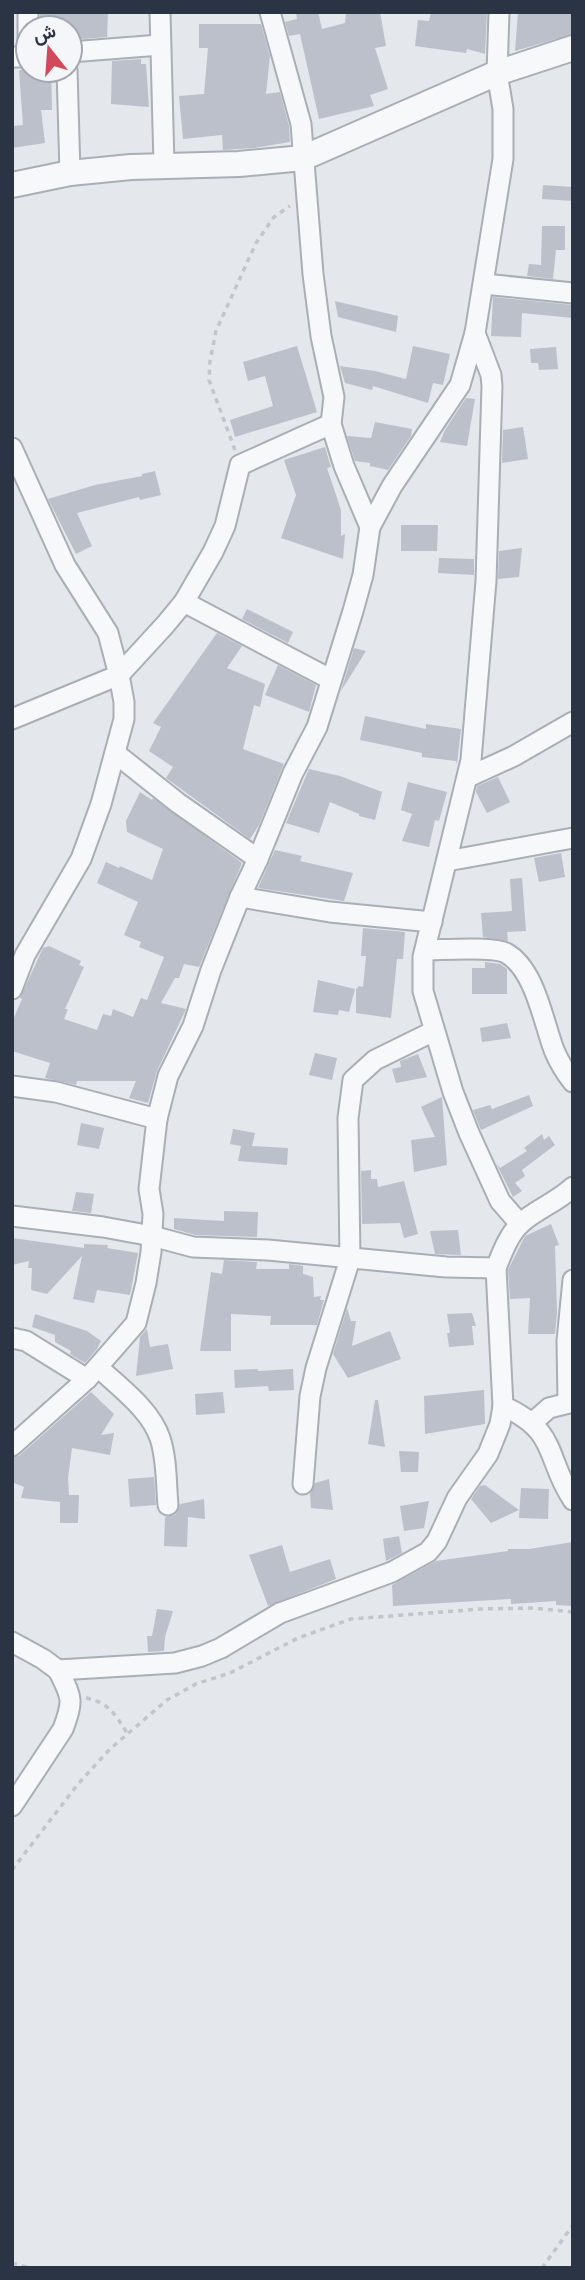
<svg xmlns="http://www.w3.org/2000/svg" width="585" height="2280" font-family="Figtree,Vazirmatn,sans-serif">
  <rect width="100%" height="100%" fill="#e4e7ec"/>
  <!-- building -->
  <g fill="#bbc0ca">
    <path d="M40 12 90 14V12H108L107 37 70 40V28H40Z"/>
    <path d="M296 12H318L322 29 345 23 346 12H380L386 46 375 48 388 89 370 95 374 106 319 119 300 34 289 36 285 22 297 19Z"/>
    <path d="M431 12H487L485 54 467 49 466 53 415 46 418 20 429 21Z"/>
    <path d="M518 12H573V34L515 51Z"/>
    <path d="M199 24H261L270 56 266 94 280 92 289 126 290 142 254 148 223 150 222 135 183 139 179 96 204 94 208 48H199Z"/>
    <path d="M141 59V64H146L149 107 111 104 112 61Z"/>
    <path d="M19 70H51L52 110H41L45 143 12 148V126L23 125Z"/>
    <path d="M543 185 573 187V201L542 199Z"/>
    <path d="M542 226H565V250H556L553 279 527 276 529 264 541 265Z"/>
    <path d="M493 297 573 305V318L522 313 521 337 491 336Z"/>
    <path d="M335 301 398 316 396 332 338 317Z"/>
    <path d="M297 346 317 412 235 437 230 420 273 406 265 376 248 381 243 362Z"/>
    <path d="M413 346 450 354 443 385 433 383 428 403 373 386 372 390 345 383 340 366 375 371 406 379Z"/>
    <path d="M556 347 558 369 539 370 538 363H531L530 349Z"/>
    <path d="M466 398 475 399 467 446 440 442 445 430Z"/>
    <path d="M375 422 412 429 411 436 388 470 370 466V463L355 461 347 436 371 438Z"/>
    <path d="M523 427 528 459 502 463 503 430Z"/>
    <path d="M325 447 331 467 327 468 341 510V536L345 534 343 559 281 538 296 495 284 460Z"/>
    <path d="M155 471 161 495 140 500 139 497 77 513 92 546 76 554 48 499 95 485 142 476V474Z"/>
    <path d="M401 525H438L437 551H401Z"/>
    <path d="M522 548 519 577 498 579 499 551Z"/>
    <path d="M439 558 474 559V575L438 573Z"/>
    <path d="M247 609 293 632 288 643 242 619Z"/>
    <path d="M217 633 242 646 227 668 265 684 260 707 254 705 243 749 284 764 259 825 250 839 166 778 173 767 149 751 161 727 153 723Z"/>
    <path d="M354 648 366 651 341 691Z"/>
    <path d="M278 665 316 685 309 712 265 695Z"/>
    <path d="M365 716 426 729V724L461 729 457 764 456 761 422 757V753L360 740Z"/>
    <path d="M309 769 340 776 382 792 375 820 359 816V814L330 802 319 833 286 823Z"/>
    <path d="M498 777 510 802 487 813 476 792 477 786Z"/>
    <path d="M408 782 447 792 439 821 435 820 429 847 402 841 412 814 401 810Z"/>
    <path d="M140 792 152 800 153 798 242 863 199 967 184 964 179 978H175L161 1003 186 1009 157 1071 148 1103 129 1098 136 1081H77L76 1085 45 1078 50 1063 12 1051V1022L22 999 20 998 43 948 49 946 81 961 79 965 84 967 65 1009H68L64 1019 97 1030 103 1014 111 1016 113 1009 133 1017 141 998 147 1000 164 957 139 947 141 942 124 935 138 902 97 883 106 862 119 868 120 866 152 880 163 849 127 832 126 821Z"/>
    <path d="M275 850 302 856 300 861 353 873 344 901 258 888Z"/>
    <path d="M561 853 565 877 539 882 534 858Z"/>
    <path d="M522 878 526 931 507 932 508 941 483 937 481 913 512 911 510 879Z"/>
    <path d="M363 928 405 932 403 959H397L391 1018 356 1013V989L359 986 363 987 366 956H361Z"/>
    <path d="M485 962 500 964 507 969V994H472V968H485Z"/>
    <path d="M318 980 355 989 349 1012 339 1010 338 1015 313 1012Z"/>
    <path d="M507 1023 511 1038 482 1042 480 1028Z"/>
    <path d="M315 1053 337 1058 332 1080 309 1075Z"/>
    <path d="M418 1054 427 1077 396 1083 392 1069 401 1067 400 1061Z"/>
    <path d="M529 1095 533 1106 481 1130 473 1110 490 1105 492 1109Z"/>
    <path d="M442 1097 447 1165 414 1172 411 1140 435 1137 421 1107Z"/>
    <path d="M81 1123 104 1128 99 1149 77 1145Z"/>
    <path d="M233 1129 255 1133 252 1146 288 1148 287 1165 238 1161 241 1146 230 1144Z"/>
    <path d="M542 1134 544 1140 549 1136 555 1145 522 1170 525 1176 515 1183 522 1191 513 1197 496 1163 500 1168 527 1151 524 1148Z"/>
    <path d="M371 1170V1179H377L378 1187 404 1181 418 1234 404 1238 400 1223 362 1224 361 1171Z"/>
    <path d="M76 1192 94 1194 91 1213 72 1211Z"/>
    <path d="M224 1211 258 1212 257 1237 195 1235 174 1229V1218L224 1221Z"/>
    <path d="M551 1224 559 1245 555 1246 557 1313 555 1334H528L530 1298 510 1299 508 1270 525 1236Z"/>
    <path d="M458 1230 461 1255 435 1254 430 1231Z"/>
    <path d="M12 1238 84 1248V1244L108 1245 107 1248 138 1253 130 1295 97 1290 94 1303 73 1299 82 1256 47 1294 31 1290 32 1268H28L29 1261 12 1265Z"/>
    <path d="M224 1260 257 1262 256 1269H289V1264L303 1266V1274L313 1277 314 1297 321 1296 320 1300H324L317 1325H270L271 1316 231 1314V1351H200L211 1272 222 1274Z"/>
    <path d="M347 1308 351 1321H356L352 1346 390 1331 401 1359 348 1378 333 1354Z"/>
    <path d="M472 1313 476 1326H472L474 1345 449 1347 447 1333H450L447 1314Z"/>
    <path d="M35 1314 87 1331 101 1341 97 1349 85 1363 70 1354 71 1351 55 1342V1335L32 1327Z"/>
    <path d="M147 1329 150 1347 168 1344 173 1369 136 1376 140 1337Z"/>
    <path d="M258 1369V1371L293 1369 294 1390 269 1391 268 1386 235 1388 234 1370Z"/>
    <path d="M484 1390 485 1424 425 1434 424 1396Z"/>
    <path d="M91 1392 114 1414 101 1435 114 1433 110 1455 72 1448 68 1478 69 1495H79L78 1523H60V1502L21 1498 24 1487 12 1482V1458L20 1455Z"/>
    <path d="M223 1392 225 1413 196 1415 195 1394Z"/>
    <path d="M375 1400H378L385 1447 368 1444Z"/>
    <path d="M399 1451 419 1452 418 1472H401Z"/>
    <path d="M154 1477 156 1505 130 1507 128 1479Z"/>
    <path d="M329 1479 333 1510 311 1508 310 1494 315 1483Z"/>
    <path d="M485 1485 519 1510 491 1523 471 1499 480 1486Z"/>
    <path d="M521 1488 549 1489 548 1519 519 1518Z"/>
    <path d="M204 1499 205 1519 188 1517 187 1547 164 1546 165 1517 175 1515 180 1504Z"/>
    <path d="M429 1501 424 1528 404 1531 400 1506Z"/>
    <path d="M399 1536 402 1553 386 1561 383 1539Z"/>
    <path d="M573 1542V1606L556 1605V1601L511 1604V1599L393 1606 392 1585 436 1561 508 1551V1549H529Z"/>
    <path d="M282 1545 290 1572 330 1559 336 1579 268 1606 249 1555Z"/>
    <path d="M157 1609 173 1611 165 1637 164 1651 148 1652 147 1636H152Z"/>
  </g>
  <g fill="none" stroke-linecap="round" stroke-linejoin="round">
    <!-- minor casing -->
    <g stroke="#a9aeb7" stroke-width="23">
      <g id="minor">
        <path d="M28 12V48"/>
        <path d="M160 12 164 165"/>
        <path d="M270 12 301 124 313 274 321 336 334 397 331 424 344 466 370 527"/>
        <path d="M499 12 497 73 503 109V159L475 333 491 375 492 386 486 581 471 760 423 957V991L453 1092 469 1133 500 1201 520 1224"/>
        <path d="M70 52 160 45"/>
        <path d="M12 57H28"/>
        <path d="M67 70 70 173"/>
        <path d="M484 284 573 293"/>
        <path d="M12 448 65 565 108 633 119 675 124 702V719L101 804 81 859 25 955 12 989"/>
        <path d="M184 602 330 679"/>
        <path d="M12 719 119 675 165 625 184 602 213 552 225 526 240 465 331 424"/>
        <path d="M115 753 178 803 258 859"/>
        <path d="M468 777 514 756 573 722"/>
        <path d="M447 861 573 838"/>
        <path d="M240 897 330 912 432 922"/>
        <path d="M425 950C442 950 493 946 506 953 535 969 543 1021 554 1050 559 1062 565 1072 573 1082"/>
        <path d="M12 1086 56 1092 157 1119"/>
        <path d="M12 1216 103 1227 152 1236 193 1247 268 1250 446 1267 496 1268C502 1253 509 1234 521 1223 537 1209 557 1202 573 1187"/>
        <path d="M12 1338 26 1341 87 1379"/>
        <path d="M98 1367C120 1388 150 1409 160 1438 167 1459 166 1484 168 1505"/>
        <path d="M568 1403 567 1341 573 1280"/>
        <path d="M503 1406C559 1431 545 1458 573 1500"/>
        <path d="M532 1423 549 1408 573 1402"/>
        <path d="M12 1446 87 1379 136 1323 146 1283 151 1252 153 1214 149 1189 157 1119 168 1076 193 1026 211 970 240 897 258 859 293 773 317 727 353 611 363 575 370 527 392 486 460 385 475 333"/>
        <path d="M303 1484 310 1396 316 1368 350 1259 348 1118 353 1080 375 1060 434 1031"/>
        <path d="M12 1642 43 1659 58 1670 175 1663 202 1656 221 1648 280 1613 392 1572 428 1552 437 1541 457 1498 488 1454 500 1424 503 1406 496 1268"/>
        <path d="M12 1806 63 1729C74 1699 72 1698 58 1670"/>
      </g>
    </g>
    <!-- tertiary casing -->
    <g stroke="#a9aeb7" stroke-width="28">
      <path id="tertiary" d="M12 185 70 173 131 167 239 164 303 158 497 73 573 48"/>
    </g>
    <!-- path -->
    <g stroke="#c2c5cb" stroke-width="3.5" stroke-dasharray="5 5" stroke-linecap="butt">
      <path d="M235 450 209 380 210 361 216 331 256 243 274 217 290 206"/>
      <path d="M86 1698C108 1702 116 1715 127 1733"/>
      <path d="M12 1870 78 1784 110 1749 167 1700 196 1684 230 1673 298 1638 351 1619 481 1609 533 1608 573 1612"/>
      <path d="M12 2263 30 2268"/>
      <path d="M542 2268 573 2225"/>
    </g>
    <!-- minor -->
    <use href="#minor" stroke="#f7f8fa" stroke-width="19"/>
    <!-- tertiary -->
    <use href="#tertiary" stroke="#f7f8fa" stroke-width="24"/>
  </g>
  <!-- border -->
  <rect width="585" height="2280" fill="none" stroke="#2b3445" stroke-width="28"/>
  <!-- north arrow -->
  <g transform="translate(49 49) rotate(343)"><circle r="33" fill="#f4f6f9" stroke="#a4a8b1" stroke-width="2"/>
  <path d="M0-5L12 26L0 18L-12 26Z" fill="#d1495b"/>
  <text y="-10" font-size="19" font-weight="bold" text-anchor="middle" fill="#2b3445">ش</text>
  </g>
</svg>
